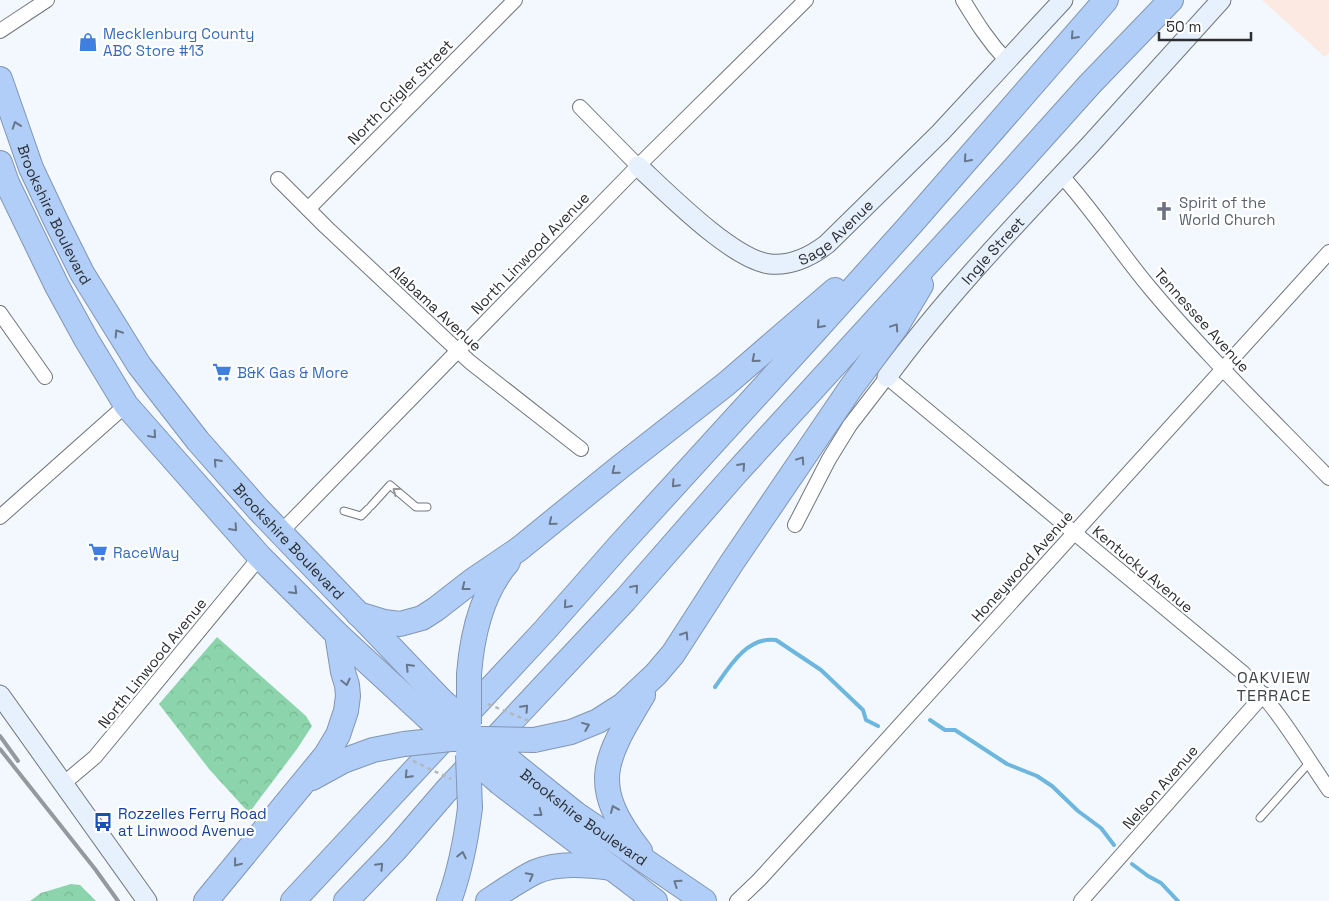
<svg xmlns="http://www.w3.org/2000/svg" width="1329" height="901" font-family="'Space Grotesk',sans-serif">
  <defs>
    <pattern id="forest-crowns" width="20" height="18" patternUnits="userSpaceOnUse" patternTransform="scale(1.25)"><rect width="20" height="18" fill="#8cd5ac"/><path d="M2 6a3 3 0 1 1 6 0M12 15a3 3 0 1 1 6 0" fill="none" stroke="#79b794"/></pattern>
  </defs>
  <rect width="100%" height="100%" fill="#f3f8fe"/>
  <!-- education -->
  <path fill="#fce9e1" d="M1262 0H1329V53L1325 57Z"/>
  <!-- forest -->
  <g fill="url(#forest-crowns)">
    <path d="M217 637 306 716 312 726 297 749 249 813 209 769 159 704Z"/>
    <path d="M71 884 80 885 96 901H30L41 893Z"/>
  </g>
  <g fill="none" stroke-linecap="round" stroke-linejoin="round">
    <!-- stream -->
    <g stroke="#6db7df" stroke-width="4">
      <path d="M715 687C729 667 747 636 776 640L821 670 863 710 866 720 878 726"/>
      <path d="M930 720 945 730H955L1007 764 1037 776 1052 786 1078 811 1101 828 1114 845"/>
      <path d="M1132 864 1148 876 1161 883 1178 901"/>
    </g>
    <!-- lane casing -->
    <g stroke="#70767c" stroke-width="9">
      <g id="lane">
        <path d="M371 506 390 485 416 507H427"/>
        <path d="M344 511 361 516 368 509"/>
        <path d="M1260 818 1310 762"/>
      </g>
    </g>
    <!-- street casing -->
    <g stroke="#70767c" stroke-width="16">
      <g id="street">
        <path d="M963 0C977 23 988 41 1007 61"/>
        <path d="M0 31 47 0"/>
        <path d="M580 107 638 166"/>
        <path d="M1061 175C1093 210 1119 251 1150 288 1205 354 1269 416 1329 478"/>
        <path d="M278 179 326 227 470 362 581 449"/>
        <path d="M308 209 515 0"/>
        <path d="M0 313 45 377"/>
        <path d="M0 517 126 405"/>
        <path d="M795 525 829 459 850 425 887 377 1243 673C1278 709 1301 749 1329 790"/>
        <path d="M280 533 638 166 806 0"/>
        <path d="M63 784 95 757 260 557"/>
        <path d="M737 901 759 880 823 810 1329 252"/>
        <path d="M1081 901 1264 694"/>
      </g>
    </g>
    <!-- secondary casing -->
    <g stroke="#70767c" stroke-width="21">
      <g id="secondary">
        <path id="s1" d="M638 166C667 193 733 260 770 264 791 266 810 257 827 244L940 133 1063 0"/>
        <path id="s2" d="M887 377C948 294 1019 221 1089 146 1133 98 1177 49 1221 0"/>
        <path d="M0 695 147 901"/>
      </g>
    </g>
    <!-- highway casing -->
    <g stroke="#8296b2" stroke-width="26">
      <g id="highway">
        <path id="s3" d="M0 79 31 168 56 221 82 273 139 365 198 441 258 509 443 702"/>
        <path d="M0 163 7 183 57 286 86 339 126 405 260 557 337 634 427 717"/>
        <path d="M358 614 384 622 400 624 422 618 436 609 472 581 519 549 620 467 726 384 835 290"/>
        <path d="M469 674C472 636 482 592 508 562"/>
        <path d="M451 739H484"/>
        <path d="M534 740 571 732 598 721 623 705 656 674 673 654 731 564 850 389 896 327 921 285"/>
        <path id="s4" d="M516 766 576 814 704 901"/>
        <path d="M312 778 343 761 373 750 404 744"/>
        <path d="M500 783 655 901"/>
        <path d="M640 851C588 785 604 760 643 695"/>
        <path d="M206 901 326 755 338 735 346 711 348 696 347 685 343 672 337 634"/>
        <path d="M293 901 545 630 619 546 815 331 911 224 1106 0"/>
        <path d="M346 901 396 849 446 791 625 600 736 473 1012 171 1090 84 1171 0"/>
        <path d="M449 901C460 871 466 840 470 808"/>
        <path d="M488 901C503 891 519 880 535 872 558 862 587 865 612 868"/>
      </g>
    </g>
    <!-- lane -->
    <use href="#lane" stroke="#fff" stroke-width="7"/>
    <!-- street -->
    <use href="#street" stroke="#fff" stroke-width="14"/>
    <!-- secondary -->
    <use href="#secondary" stroke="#e7f0fd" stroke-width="19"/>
    <!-- highway -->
    <use href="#highway" stroke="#b0cef7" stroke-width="24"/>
    <!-- rail -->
    <g stroke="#95989d" stroke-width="4">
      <path d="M0 736 18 761"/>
      <path d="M0 749 95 869 118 901"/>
    </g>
    <!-- highway-bridge casing -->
    <g stroke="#8296b2" stroke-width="26" stroke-linecap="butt">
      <g id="highway-bridge">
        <path d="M443 702 469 724"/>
        <path d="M427 717 451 739"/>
        <path d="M469 724V674"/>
        <path d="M484 739 534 740"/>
        <path d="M484 739 516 766"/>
        <path d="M404 744 451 739"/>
        <path d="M468 755 470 808"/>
        <path d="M468 755 500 783"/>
      </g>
    </g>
    <!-- path-bridge -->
    <g stroke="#b3b7bc" stroke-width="2.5" stroke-dasharray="4 4" stroke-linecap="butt">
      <path d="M488 704 529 721"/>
      <path d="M413 761 451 779"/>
    </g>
    <!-- highway-bridge -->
    <use href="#highway-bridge" stroke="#b0cef7" stroke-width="24"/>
  </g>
  <!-- one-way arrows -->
  <defs><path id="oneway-chevron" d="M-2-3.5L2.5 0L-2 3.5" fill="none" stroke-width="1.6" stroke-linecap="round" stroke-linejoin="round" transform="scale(1.25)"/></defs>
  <g stroke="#67768a">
    <use href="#oneway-chevron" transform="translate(1074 36) rotate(132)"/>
    <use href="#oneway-chevron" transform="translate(16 125) rotate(-109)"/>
    <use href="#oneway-chevron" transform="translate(967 159) rotate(131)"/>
    <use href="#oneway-chevron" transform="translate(820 325) rotate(132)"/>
    <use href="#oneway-chevron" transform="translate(895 327) rotate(-56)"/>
    <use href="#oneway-chevron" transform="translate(118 333) rotate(-122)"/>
    <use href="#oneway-chevron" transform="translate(755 359) rotate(139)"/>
    <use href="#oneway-chevron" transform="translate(153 435) rotate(49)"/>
    <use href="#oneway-chevron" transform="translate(801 460) rotate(-56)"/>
    <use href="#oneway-chevron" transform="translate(217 462) rotate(-132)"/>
    <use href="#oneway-chevron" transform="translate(742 466) rotate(-48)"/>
    <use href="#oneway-chevron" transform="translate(615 471) rotate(141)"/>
    <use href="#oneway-chevron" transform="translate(675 484) rotate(133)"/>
    <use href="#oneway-chevron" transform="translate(552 522) rotate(141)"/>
    <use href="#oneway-chevron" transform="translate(234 528) rotate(48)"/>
    <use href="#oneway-chevron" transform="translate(465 587) rotate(142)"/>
    <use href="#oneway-chevron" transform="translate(635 588) rotate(-49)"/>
    <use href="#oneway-chevron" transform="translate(294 591) rotate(45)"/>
    <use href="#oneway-chevron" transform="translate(567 605) rotate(131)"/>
    <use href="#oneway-chevron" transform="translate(685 635) rotate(-57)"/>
    <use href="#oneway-chevron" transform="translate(409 667) rotate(-134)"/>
    <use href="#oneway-chevron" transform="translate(346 682) rotate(77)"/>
    <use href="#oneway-chevron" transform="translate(525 708) rotate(-47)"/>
    <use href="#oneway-chevron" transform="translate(586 726) rotate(-22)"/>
    <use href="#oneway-chevron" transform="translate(408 775) rotate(133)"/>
    <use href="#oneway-chevron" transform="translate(614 809) rotate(-113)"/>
    <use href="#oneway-chevron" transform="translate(539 813) rotate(37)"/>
    <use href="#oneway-chevron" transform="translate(462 855) rotate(-78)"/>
    <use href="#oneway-chevron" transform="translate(237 863) rotate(129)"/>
    <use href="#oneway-chevron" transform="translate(380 866) rotate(-46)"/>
    <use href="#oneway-chevron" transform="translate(530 876) rotate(-28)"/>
    <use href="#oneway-chevron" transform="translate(677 883) rotate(-146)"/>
  </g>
  <use stroke="#969698" href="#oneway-chevron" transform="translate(396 491) rotate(-143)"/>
  <!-- icons -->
  <defs>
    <g id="shop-bare" transform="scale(1.5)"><path d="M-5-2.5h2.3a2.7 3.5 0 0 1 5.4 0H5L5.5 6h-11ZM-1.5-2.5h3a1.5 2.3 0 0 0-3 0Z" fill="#3f7fe0" stroke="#fff" stroke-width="2.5" paint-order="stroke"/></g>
    <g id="church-bare" transform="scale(1.5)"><path d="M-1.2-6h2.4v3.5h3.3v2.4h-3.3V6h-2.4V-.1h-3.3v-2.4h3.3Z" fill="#6b7280" stroke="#fff" stroke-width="2.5" paint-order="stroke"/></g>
    <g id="supermarket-bare" transform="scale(1.5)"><path d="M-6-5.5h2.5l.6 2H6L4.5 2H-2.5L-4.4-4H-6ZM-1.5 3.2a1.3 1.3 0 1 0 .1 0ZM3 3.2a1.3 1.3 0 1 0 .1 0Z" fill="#3f7fe0" stroke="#fff" stroke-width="2.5" paint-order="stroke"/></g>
    <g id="bus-bare" transform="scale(1.5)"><path d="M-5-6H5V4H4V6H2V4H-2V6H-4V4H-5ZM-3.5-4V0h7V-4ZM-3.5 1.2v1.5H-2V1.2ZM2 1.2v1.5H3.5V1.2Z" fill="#1a4fb4" stroke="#fff" stroke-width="2.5" paint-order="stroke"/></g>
  </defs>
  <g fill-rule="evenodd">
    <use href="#shop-bare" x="88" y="42"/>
    <use href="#church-bare" x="1164" y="211"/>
    <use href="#supermarket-bare" x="222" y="372"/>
    <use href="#supermarket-bare" x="98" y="552"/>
    <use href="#bus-bare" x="103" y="822"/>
  </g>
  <g text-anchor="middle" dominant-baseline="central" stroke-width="4.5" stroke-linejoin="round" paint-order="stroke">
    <!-- shop labels -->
    <g font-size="15" fill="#366cbe" stroke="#fff" text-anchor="start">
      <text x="103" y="33">Mecklenburg County<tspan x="103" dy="17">ABC Store #13</tspan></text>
      <text x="237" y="372">B&amp;K Gas &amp; More</text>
      <text x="113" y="552">RaceWay</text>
    </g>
    <!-- street labels -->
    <g font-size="15" fill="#2c2e31" stroke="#fff">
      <text transform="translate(400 92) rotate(-45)">North Crigler Street</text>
      <text stroke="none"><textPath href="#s3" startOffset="146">Brookshire Boulevard</textPath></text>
      <text stroke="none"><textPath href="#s1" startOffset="242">Sage Avenue</textPath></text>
      <text stroke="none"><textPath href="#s2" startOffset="165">Ingle Street</textPath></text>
      <text transform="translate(530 253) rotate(-46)">North Linwood Avenue</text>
      <text transform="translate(436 308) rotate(43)">Alabama Avenue</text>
      <text transform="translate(1202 320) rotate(48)">Tennessee Avenue</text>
      <text stroke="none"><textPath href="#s3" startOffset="551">Brookshire Boulevard</textPath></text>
      <text transform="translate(1022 566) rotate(-48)">Honeywood Avenue</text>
      <text transform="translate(1143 569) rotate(40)">Kentucky Avenue</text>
      <text transform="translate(152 663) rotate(-51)">North Linwood Avenue</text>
      <text transform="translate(1160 787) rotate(-49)">Nelson Avenue</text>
      <text stroke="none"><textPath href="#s4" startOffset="85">Brookshire Boulevard</textPath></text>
    </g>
    <!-- worship labels -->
    <g font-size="15" fill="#5b616d" stroke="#fff" text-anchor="start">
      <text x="1179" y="202">Spirit of the<tspan x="1179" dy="17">World Church</tspan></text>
    </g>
    <!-- transit labels -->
    <g font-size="15" fill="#164399" stroke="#fff" text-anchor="start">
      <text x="118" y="813">Rozzelles Ferry Road<tspan x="118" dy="17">at Linwood Avenue</tspan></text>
    </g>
    <!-- neighbourhood labels -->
    <g font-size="16" letter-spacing="1" fill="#3f4449" stroke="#fff">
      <text x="1274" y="677">OAKVIEW<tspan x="1274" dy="18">TERRACE</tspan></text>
    </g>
  </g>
  <!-- scale -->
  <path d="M1159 32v8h92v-8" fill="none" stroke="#2c2e31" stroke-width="2.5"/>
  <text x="1166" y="32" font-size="15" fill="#2c2e31" stroke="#ffffff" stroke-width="4" paint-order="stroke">50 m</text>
</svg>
